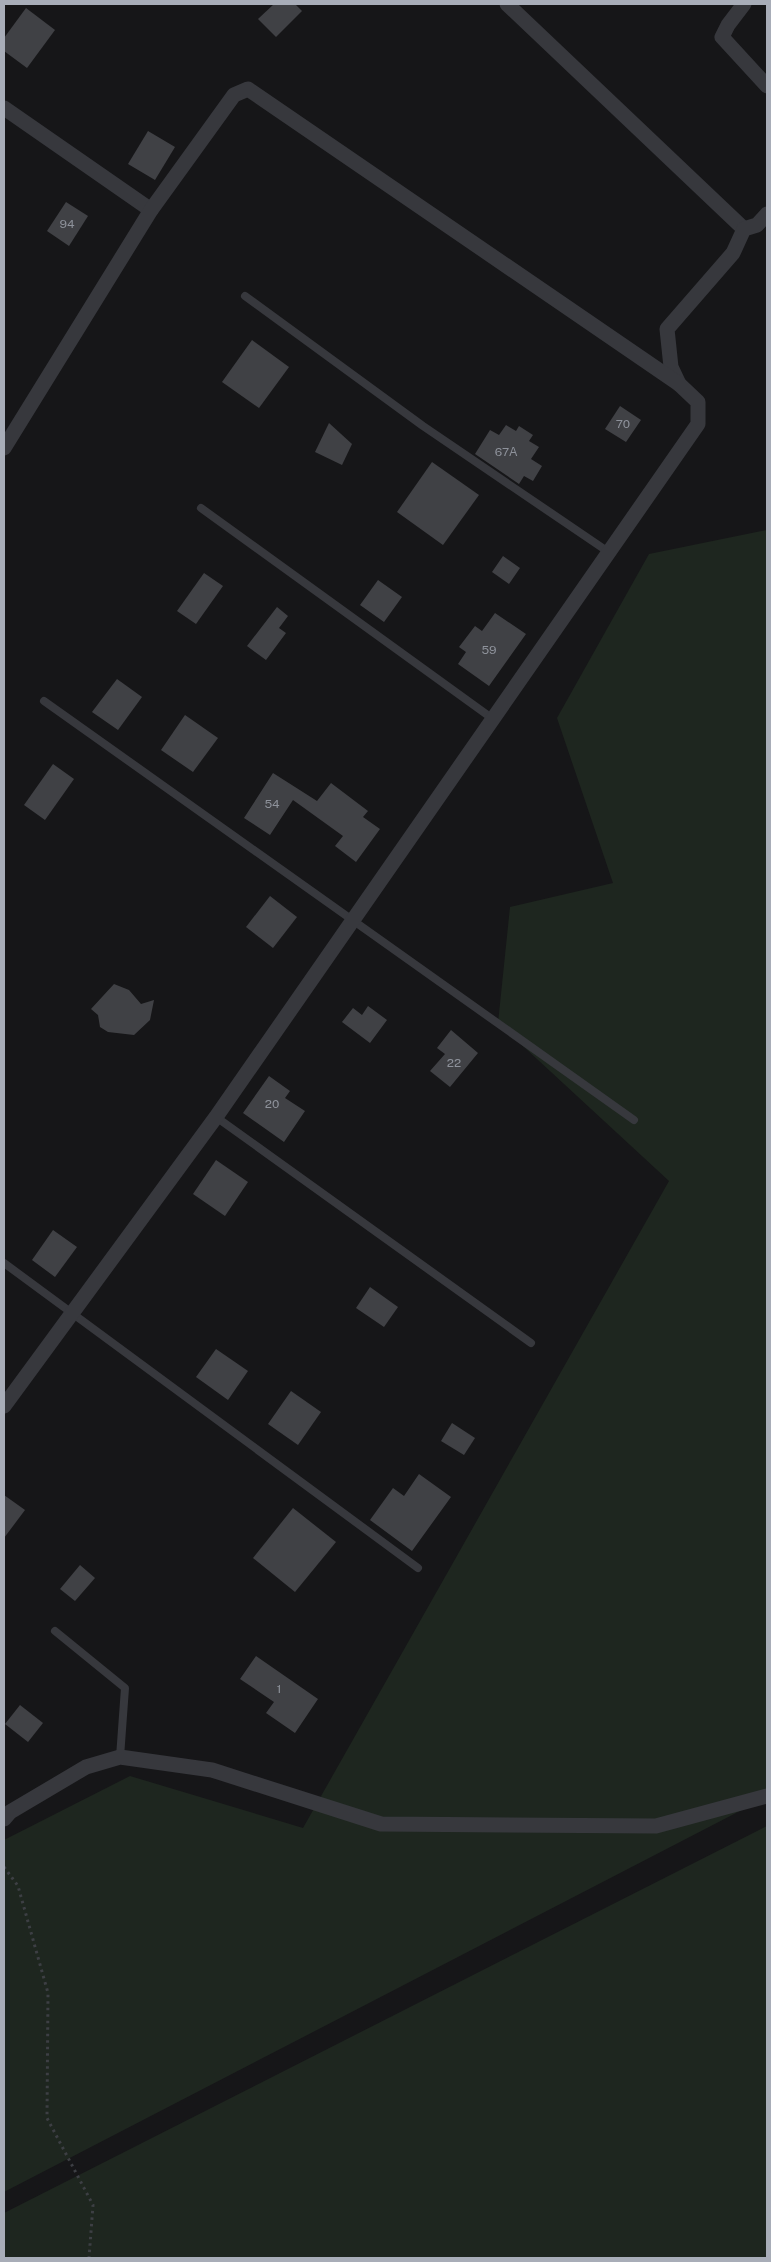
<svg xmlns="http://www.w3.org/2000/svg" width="771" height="2262" font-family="'Public Sans',sans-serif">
  <rect width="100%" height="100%" fill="#161618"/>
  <!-- green -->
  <g fill="#1e261f">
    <path d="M767 530V1797L4 2192V1840L130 1776 303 1828 669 1181 498 1023 510 907 613 883 557 718 649 554Z"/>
    <path d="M767 1826V2258H4V2213Z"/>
  </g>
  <!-- building -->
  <g fill="#404145">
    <path d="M274 4H295L302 11 276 37 258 19Z"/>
    <path d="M26 8 55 30 27 68 4 51V38Z"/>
    <path d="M148 131 175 147 155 180 128 164Z"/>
    <path d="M66 202 88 216 69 246 47 231Z"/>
    <path d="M252 340 289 367 259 408 222 382Z"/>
    <path d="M620 406 641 420 626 442 605 429Z"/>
    <path d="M329 423 352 444 342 465 315 452Z"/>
    <path d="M506 425 516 431 519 426 533 435 529 441 539 447 531 459 542 466 533 481 524 476 519 484 475 454 490 430 499 435Z"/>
    <path d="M432 462 479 495 443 545 397 512Z"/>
    <path d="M503 556 520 568 509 584 492 572Z"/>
    <path d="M204 573 223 586 196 624 177 611Z"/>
    <path d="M378 580 402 597 384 622 360 605Z"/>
    <path d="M277 607 288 616 279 628 286 633 266 660 247 646Z"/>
    <path d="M495 613 526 634 489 686 458 664 466 652 459 647 475 626 482 631Z"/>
    <path d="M117 679 142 697 118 730 92 712Z"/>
    <path d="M185 715 218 738 193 772 161 750Z"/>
    <path d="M53 764 74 779 45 820 24 805Z"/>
    <path d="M273 773 317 801 331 783 368 811 363 817 380 829 356 862 335 846 343 836 293 800 270 835 244 818Z"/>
    <path d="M270 896 297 917 273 948 246 927Z"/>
    <path d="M114 984 129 990 141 1004 154 1000 150 1020 134 1035 108 1032 100 1027 98 1015 91 1009Z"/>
    <path d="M368 1006 387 1020 370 1043 342 1022 353 1008 362 1015Z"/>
    <path d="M451 1030 478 1053 450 1087 430 1071 445 1054 437 1048Z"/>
    <path d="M269 1076 290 1091 285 1098 305 1111 284 1142 243 1113Z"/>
    <path d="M216 1160 248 1182 225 1216 193 1194Z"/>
    <path d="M53 1230 77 1247 55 1277 32 1260Z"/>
    <path d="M370 1287 398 1307 384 1327 356 1308Z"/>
    <path d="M216 1349 248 1371 228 1400 196 1377Z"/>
    <path d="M291 1391 321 1412 298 1445 268 1424Z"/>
    <path d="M452 1423 475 1438 464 1455 441 1441Z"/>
    <path d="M419 1474 451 1497 412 1551 370 1520 393 1488 404 1496Z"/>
    <path d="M4 1495 25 1510 4 1538Z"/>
    <path d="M293 1508 336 1542 295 1592 253 1558Z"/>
    <path d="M80 1565 95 1578 75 1601 60 1589Z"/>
    <path d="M256 1656 318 1699 295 1733 266 1713 274 1702 240 1679Z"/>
    <path d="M20 1705 43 1723 28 1742 5 1724Z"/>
  </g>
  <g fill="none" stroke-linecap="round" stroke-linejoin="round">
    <!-- path -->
    <path stroke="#3d3f44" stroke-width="3" stroke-dasharray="2.5 4" stroke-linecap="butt" d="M4 1867 18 1886 48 1993 47 2118 93 2205 89 2258"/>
    <!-- service -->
    <g stroke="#37383d" stroke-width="8">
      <path d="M245 296 423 426 610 553"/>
      <path d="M201 508 493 719"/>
      <path d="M44 701 634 1120"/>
      <path d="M216 1117 531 1343"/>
      <path d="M4 1263 418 1568"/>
      <path d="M55 1631 125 1688 120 1757"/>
    </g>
    <!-- minor -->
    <g stroke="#37383d" stroke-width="15">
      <path d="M507 4 744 229"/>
      <path d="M744 4 728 25 722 37 767 86"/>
      <path d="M4 108 151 210"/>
      <path d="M679 384 671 367 667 329 733 253 744 229 757 225 767 214"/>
      <path d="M4 448 151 210 234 95 248 89 679 384 698 402V424L216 1117 4 1406"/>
      <path d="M4 1819 10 1812 86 1767 120 1757 212 1770 381 1824 656 1826 767 1796"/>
    </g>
  </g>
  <g text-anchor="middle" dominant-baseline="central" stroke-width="4" stroke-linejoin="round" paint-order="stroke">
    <!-- number labels -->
    <g font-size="12" fill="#8e929b">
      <text x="67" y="224">94</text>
      <text x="623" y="424">70</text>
      <text x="506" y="452">67А</text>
      <text x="489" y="650">59</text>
      <text x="272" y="804">54</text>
      <text x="454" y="1063">22</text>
      <text x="272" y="1104">20</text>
      <text x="279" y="1689">1</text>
    </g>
  </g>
  <!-- border -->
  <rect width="771" height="2262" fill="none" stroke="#a8adb8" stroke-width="10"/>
</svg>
